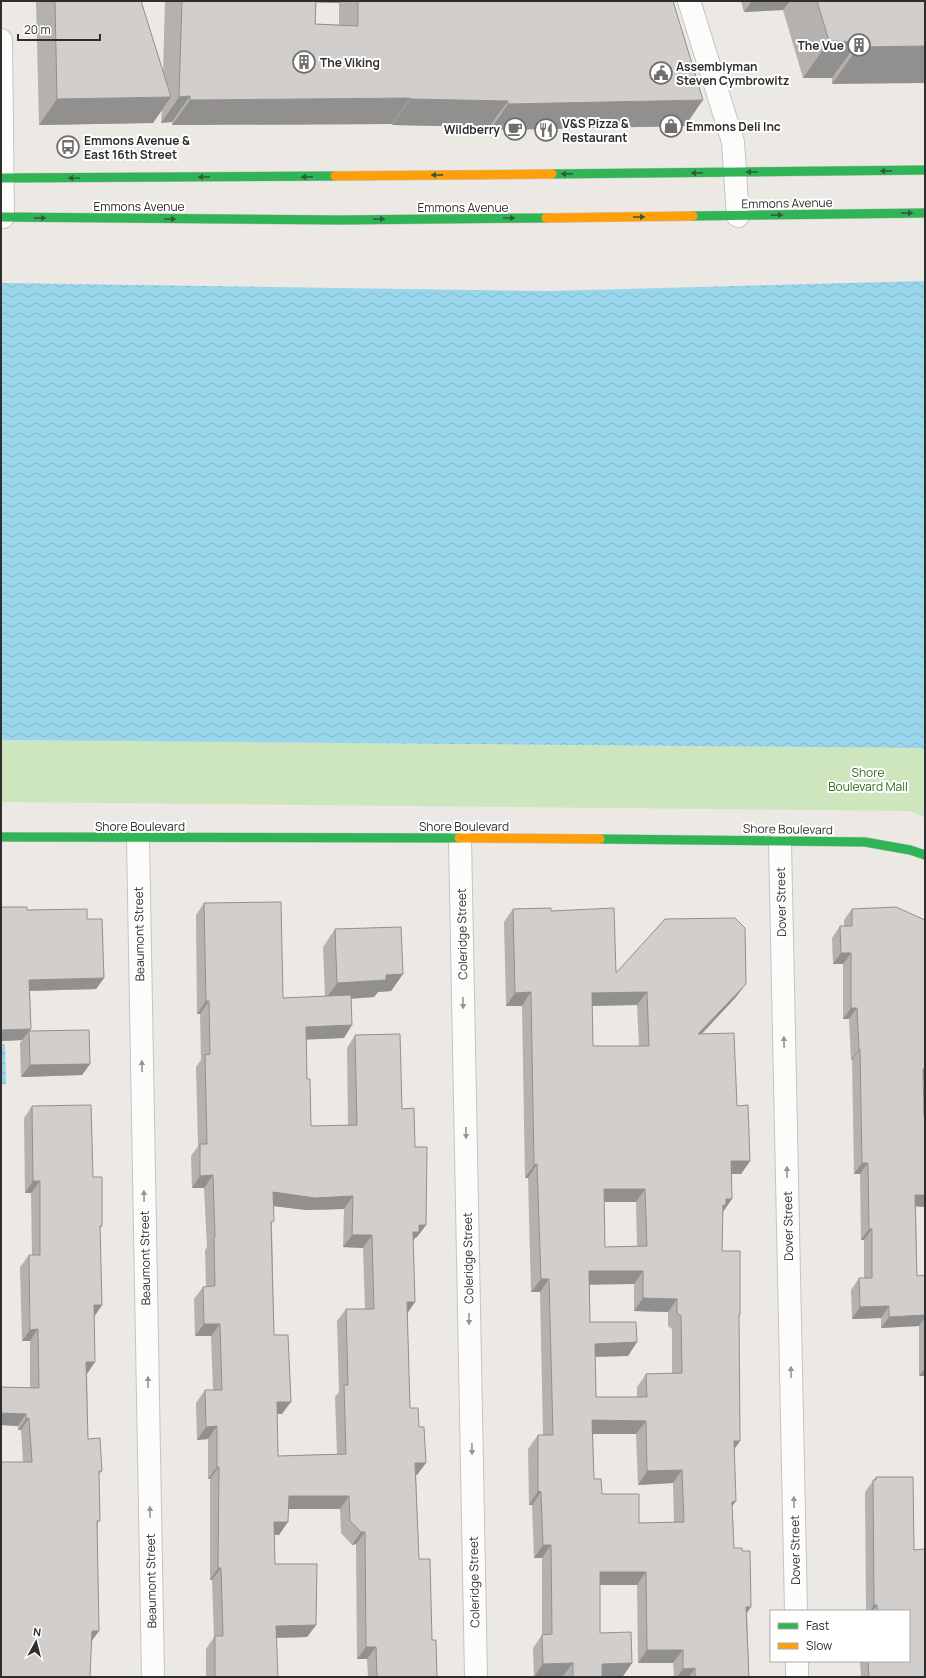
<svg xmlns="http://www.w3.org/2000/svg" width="926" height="1678" font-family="Manrope,sans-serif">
  <defs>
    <pattern id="water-waves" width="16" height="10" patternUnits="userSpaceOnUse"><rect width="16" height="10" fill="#99d6ec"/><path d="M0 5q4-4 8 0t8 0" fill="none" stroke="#84b8cb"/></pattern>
  </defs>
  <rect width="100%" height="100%" fill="#ece8e4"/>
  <!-- grass -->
  <path fill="#cee6be" d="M1 740 921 748 925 750V817L909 811 1 802Z"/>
  <!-- water -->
  <g fill="url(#water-waves)">
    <path d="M925 281V750L921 748 1 740V283L549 291Z"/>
    <path d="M1 1044H5L6 1084H1Z"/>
  </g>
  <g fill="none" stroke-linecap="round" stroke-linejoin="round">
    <!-- street casing -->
    <g stroke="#c5c4c5" stroke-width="24">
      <g id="street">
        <path d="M689 1 733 142 738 216"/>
        <path d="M1 40 3 217"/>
        <path d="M138 838 153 1677"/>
        <path d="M460 838 476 1677"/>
        <path d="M780 842 796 1611"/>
        <path d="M797 1661V1677"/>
      </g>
    </g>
    <!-- fast casing -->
    <g stroke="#c5c4c5" stroke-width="10">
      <g id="fast">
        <path d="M552 174 925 170"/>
        <path d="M1 178 335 176"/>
        <path d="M693 216 925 213"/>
        <path d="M1 217 340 220 546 218"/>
        <path d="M1 837 459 838"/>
        <path d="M600 839 865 842 910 850 925 855"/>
      </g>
    </g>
    <!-- slow casing -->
    <g stroke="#c5c4c5" stroke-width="10">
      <g id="slow">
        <path d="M335 176 552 174"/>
        <path d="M546 218 693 216"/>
        <path d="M459 838 600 839"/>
      </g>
    </g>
    <!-- street -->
    <use href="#street" stroke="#fcfcfb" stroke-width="22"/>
    <!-- fast -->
    <use href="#fast" stroke="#30b455" stroke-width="9"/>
    <!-- slow -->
    <use href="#slow" stroke="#ff9f0a" stroke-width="9"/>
  </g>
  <!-- wall -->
  <g fill="#b4b1af" fill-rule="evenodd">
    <path d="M36 1H141L163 72 165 1H673L685 126 490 130 489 127 392 125V124L172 125V122L161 123 162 110 153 123 39 125ZM316 2 339 3V25L315 24Z"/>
    <path d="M741 1H925L832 84V78H803L783 10 744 12Z"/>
    <path d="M204 903 283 998 325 996 323 947 335 929 403 974 391 991 378 992 374 997 351 999 344 1038 306 1039 307 1079 311 1126 348 1125 347 1048 355 1035 402 1109 415 1147 426 1225 417 1237 415 1238 413 1241 415 1302 407 1314 410 1408 417 1475H416L419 1559 432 1640 437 1677H368L367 1659H357L356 1544 352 1545 341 1533 340 1509H288L279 1535H274L275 1564 316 1625 307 1637 276 1638 278 1677H206V1649L214 1637 212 1580H210V1479H208V1439L197 1440 196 1403 205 1390H213L211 1336H195L194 1299 203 1287H206L205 1250 207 1247 204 1188H192L191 1156 198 1146 196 1067 201 1060 200 1014H197L196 915ZM274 1206 306 1210 344 1209 343 1247 363 1248 365 1309H346L337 1321 339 1392 335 1397 337 1454 278 1456 277 1414H282L274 1335 272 1225Z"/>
    <path d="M1 907 27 910 87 919 104 978 96 989 30 991 31 1029 29 1031 90 1064 82 1075 21 1077 20 1043 22 1040 1 1041Z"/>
    <path d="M513 909 551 911 616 973 736 997 702 1034 737 1106 750 1161 741 1174H731L723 1212 722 1251 740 1315 739 1317 732 1506 734 1548 747 1613 749 1677H674L673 1663H638L637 1585H600V1633L632 1663 623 1676 602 1677H563V1676L534 1677 533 1648 542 1635V1558H534L532 1505H529L528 1449 538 1435H543L540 1292H531L528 1178H525L522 1006H506L504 922ZM637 1005 639 1046H593L592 1006ZM604 1202H636L637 1246 605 1247ZM590 1284H634V1311L668 1312V1326L672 1329V1373L646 1374 637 1387V1397H596L595 1357 628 1356 637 1342 590 1322ZM593 1434H636L638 1485 673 1483 674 1522 639 1523 602 1494 594 1479Z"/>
    <path d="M852 909 923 1080 924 1116H925V1207L916 1206 917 1276 925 1275V1376H919V1326L881 1328V1318L852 1319 851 1290 859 1278H864V1240H861L860 1174H854L852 1060H851L849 1019H843V964H833L832 938 840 926H844V920Z"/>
    <path d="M32 1106 93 1177 102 1226 100 1229 102 1305 94 1316 87 1374 88 1439 102 1471 99 1474 98 1524 91 1642 23 1462 21 1430H18V1426L1 1425V1387L30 1388V1341H22L20 1267 29 1255H32L31 1193H25L24 1118Z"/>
    <path d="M876 1477 914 1550 925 1677H861L860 1662 861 1661H909V1611H866L865 1492Z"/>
  </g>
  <!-- shaded-wall -->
  <g fill="#92908e">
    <path d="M300 1H341L339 3 299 2Z"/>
    <path d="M752 1H790L783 10 744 12Z"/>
    <path d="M829 41 858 42 832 78H803Z"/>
    <path d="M925 46V83L832 84 858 47Z"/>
    <path d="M190 96 172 122 161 123 179 97Z"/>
    <path d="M171 97 153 123 39 125 57 99Z"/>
    <path d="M410 98 392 124 172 125 190 100Z"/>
    <path d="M410 99 508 101 489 127 392 125Z"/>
    <path d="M703 100 685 126 490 130 508 104Z"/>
    <path d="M841 953H851L843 964H833Z"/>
    <path d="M403 974 391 991 378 992 374 997 325 1000 337 983 386 975Z"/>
    <path d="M104 978 96 989 21 991 29 980Z"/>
    <path d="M746 984 736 997 689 1047 698 1034Z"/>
    <path d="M531 992 522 1006H506L515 993Z"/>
    <path d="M647 992 637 1005 583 1006 592 993Z"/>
    <path d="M206 1001H209L200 1014H197Z"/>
    <path d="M851 1008H857L849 1019H843Z"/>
    <path d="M352 1025 344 1038 298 1040 306 1027Z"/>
    <path d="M31 1029 22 1040 1 1041V1030Z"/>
    <path d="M859 1049H860L852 1060H851Z"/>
    <path d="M90 1064 82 1075 21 1077 30 1065Z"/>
    <path d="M923 1069H925V1080L915 1081Z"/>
    <path d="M731 1161H750L741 1174H722Z"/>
    <path d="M862 1163H868L860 1174H854Z"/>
    <path d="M537 1164 528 1178H525L534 1165Z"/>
    <path d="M213 1175 204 1188H192L200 1176Z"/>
    <path d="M33 1181H40L31 1193H25Z"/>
    <path d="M604 1189H645L636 1202H595Z"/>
    <path d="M273 1192 353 1196 344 1209 306 1210 264 1205Z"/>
    <path d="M915 1195H925V1207L907 1206Z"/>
    <path d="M726 1199H732L723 1212H722L714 1218Z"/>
    <path d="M419 1225H426L417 1237 415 1238 411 1244 413 1232Z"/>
    <path d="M869 1229H872L864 1240H861Z"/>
    <path d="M352 1235H372L363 1248 343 1247Z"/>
    <path d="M589 1271H643L634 1284 580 1285Z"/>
    <path d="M541 1279H549L540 1292H531Z"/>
    <path d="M643 1298 677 1299 668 1312 634 1311Z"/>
    <path d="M407 1302H415L406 1315Z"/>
    <path d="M94 1305H102L94 1317Z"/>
    <path d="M889 1306 881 1318 852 1319 860 1307Z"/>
    <path d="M925 1315V1317L919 1326 881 1328 889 1317Z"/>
    <path d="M204 1324H220L211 1336H195Z"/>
    <path d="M38 1329 30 1341H22L30 1330Z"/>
    <path d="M637 1342 628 1356 586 1357 595 1344Z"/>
    <path d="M86 1362H95L87 1374Z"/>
    <path d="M925 1368V1376H919Z"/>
    <path d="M277 1402H291L282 1414H269Z"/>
    <path d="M1 1413 26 1414 18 1426 1 1425Z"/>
    <path d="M29 1418 21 1430H18L26 1419Z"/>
    <path d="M592 1420 646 1421 636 1434H583Z"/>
    <path d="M217 1426 208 1439 197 1440 206 1427Z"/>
    <path d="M734 1441H740L731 1454Z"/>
    <path d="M415 1463H426L417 1475 406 1476Z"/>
    <path d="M217 1467H219L210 1479H208Z"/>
    <path d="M682 1470 673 1483 638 1485 647 1471Z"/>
    <path d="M538 1491 541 1492 532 1505H529Z"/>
    <path d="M289 1496H349L340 1509H280Z"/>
    <path d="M736 1501 727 1514 732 1502Z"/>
    <path d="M274 1522H288L279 1535 265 1534Z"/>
    <path d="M361 1532H365L356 1544 352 1545Z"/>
    <path d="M543 1545H551L542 1558H534Z"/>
    <path d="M218 1568H221L212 1580H210Z"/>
    <path d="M600 1572H646L637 1585H590Z"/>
    <path d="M874 1605H877L873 1611H870Z"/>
    <path d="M746 1607H751L742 1620Z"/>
    <path d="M316 1625 307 1637 267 1638 276 1626Z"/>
    <path d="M92 1631H99L91 1642Z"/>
    <path d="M366 1647H376L367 1659H357Z"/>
    <path d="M647 1650H683L673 1663H638Z"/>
    <path d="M573 1663 563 1676 534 1677 543 1664Z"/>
    <path d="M632 1663 623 1676 599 1677 602 1664Z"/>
    <path d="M695 1668 689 1677H677L683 1669Z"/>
  </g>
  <!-- building -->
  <g fill="#d1cecb" stroke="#92908e" fill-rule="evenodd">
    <path d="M55 1H141L171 97 57 99Z"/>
    <path d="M182 1H316L315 24 358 26V1H673L703 100 508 104V101L410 99V98L190 100V96L179 97Z"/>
    <path d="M817 1H925V46L858 47V42L829 41Z"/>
    <path d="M281 902 283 998 351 995 352 1025 306 1027 307 1079H310L311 1126 357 1125 355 1035 400 1034 402 1109 414 1108 415 1147H427L426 1225H419V1232H413L415 1302H407L410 1408H418L419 1427H424L426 1463H415L419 1559H430L432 1640H436L437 1677H377L376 1647H366L365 1532H361L350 1521 349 1496H289L288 1522H274L275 1564H317L316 1625 276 1626 278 1677H215V1636H223L221 1568H218L219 1467H217V1426L206 1427 205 1390H222L220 1324H204L203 1287 215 1286 214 1237H215L213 1175 200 1176V1144H207L205 1055 210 1054 209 1001H206L204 903ZM273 1192 315 1198 353 1196 352 1235H372L374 1309H346L348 1385H344L346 1454 278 1456 277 1402H291L288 1335H274L271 1222 274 1221Z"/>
    <path d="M1 907H27V910L87 909V919H102L104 978 29 980 31 1029 1 1030Z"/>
    <path d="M896 907 925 920V1069H923L924 1116H925V1195H915L917 1276 925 1275V1315L889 1317V1306L860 1307 859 1278H872V1229H869L868 1163H862L860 1049H859L857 1008H851V953H841L840 926H852V909Z"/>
    <path d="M551 908V911L614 908 616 973 665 919 735 918 745 928 746 984 698 1034 734 1033 737 1106 748 1105 750 1161H731L732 1199H726V1205H723L722 1251H740V1315H739L740 1441H734L736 1501 732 1502 734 1548H742V1551H750L751 1607H746L749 1677H695V1668L683 1669V1650H647L646 1572H600V1633L631 1632 632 1663 602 1664V1677H573V1663L543 1664 542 1635 552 1634 551 1545H543L541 1492 538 1491V1435H553L549 1279H541L537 1164 534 1165 531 992 515 993 513 909ZM647 992 649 1046H593L592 993ZM604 1189H645L647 1246 605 1247ZM589 1271H643V1298L677 1299V1313L681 1316 682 1373 646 1374 647 1397H596L595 1344 637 1342 636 1322H590ZM592 1420 646 1421 647 1471 682 1470 684 1522 639 1523V1494H602L601 1479H594Z"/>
    <path d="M401 927 403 974 386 975V980L337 983 335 929Z"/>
    <path d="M89 1030 90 1064 30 1065 29 1031Z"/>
    <path d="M91 1105 93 1177H102V1226H100L102 1305H94L95 1362H86L88 1439 100 1438 102 1471H99L100 1521H97L99 1631H92L90 1677H1V1462H32L29 1418 26 1419V1414L1 1413V1387L39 1388 38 1329 30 1330 29 1255H40V1181H33L32 1106Z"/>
    <path d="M876 1477H913L914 1550 925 1549V1677H869L868 1661H909V1611H878L877 1605H874L873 1480H876Z"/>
  </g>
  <!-- one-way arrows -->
  <defs><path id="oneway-solid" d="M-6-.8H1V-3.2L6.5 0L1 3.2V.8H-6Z"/></defs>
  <g fill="#2f5d3c">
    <use href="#oneway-solid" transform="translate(886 171) rotate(179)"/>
    <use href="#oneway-solid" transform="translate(752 172) rotate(180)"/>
    <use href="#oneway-solid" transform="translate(697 173) rotate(179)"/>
    <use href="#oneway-solid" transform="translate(567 174) rotate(179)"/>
    <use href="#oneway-solid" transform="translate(437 175) rotate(179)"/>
    <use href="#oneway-solid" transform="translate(204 177) rotate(180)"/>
    <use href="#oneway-solid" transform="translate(307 177) rotate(179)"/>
    <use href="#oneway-solid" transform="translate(74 178) rotate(180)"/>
    <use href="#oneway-solid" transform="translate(907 213) rotate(-1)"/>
    <use href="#oneway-solid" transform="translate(777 215) rotate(-1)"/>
    <use href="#oneway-solid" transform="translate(639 217)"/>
    <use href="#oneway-solid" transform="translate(40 218)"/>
    <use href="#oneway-solid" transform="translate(509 218)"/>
    <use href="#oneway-solid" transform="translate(170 219)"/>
    <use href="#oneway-solid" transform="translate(379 219)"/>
  </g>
  <g fill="#959594">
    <use href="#oneway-solid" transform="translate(463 1003) rotate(89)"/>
    <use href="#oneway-solid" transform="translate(784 1042) rotate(-91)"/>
    <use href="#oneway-solid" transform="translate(142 1066) rotate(-91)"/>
    <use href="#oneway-solid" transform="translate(466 1133) rotate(89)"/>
    <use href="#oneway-solid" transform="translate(787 1172) rotate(-91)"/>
    <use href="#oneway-solid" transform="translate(144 1196) rotate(-91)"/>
    <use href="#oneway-solid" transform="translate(469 1319) rotate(89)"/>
    <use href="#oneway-solid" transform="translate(791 1372) rotate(-91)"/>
    <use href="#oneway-solid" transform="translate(148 1382) rotate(-91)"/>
    <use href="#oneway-solid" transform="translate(472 1449) rotate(89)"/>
    <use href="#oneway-solid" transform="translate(794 1502) rotate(-91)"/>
    <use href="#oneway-solid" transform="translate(150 1512) rotate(-91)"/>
  </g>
  <!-- icons -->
  <defs>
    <g id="building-ring" transform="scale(1.15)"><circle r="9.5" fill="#fff" stroke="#706f6e" stroke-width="1.5"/><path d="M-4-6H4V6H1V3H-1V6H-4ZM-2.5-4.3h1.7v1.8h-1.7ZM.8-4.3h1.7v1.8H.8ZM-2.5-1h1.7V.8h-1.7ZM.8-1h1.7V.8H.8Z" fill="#706f6e"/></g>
    <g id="civic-ring" transform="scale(1.15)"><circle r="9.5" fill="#fff" stroke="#706f6e" stroke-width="1.5"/><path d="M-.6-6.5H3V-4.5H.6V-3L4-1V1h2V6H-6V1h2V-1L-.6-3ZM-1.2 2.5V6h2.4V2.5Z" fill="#706f6e"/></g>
    <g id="shop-ring" transform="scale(1.15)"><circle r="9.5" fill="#fff" stroke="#706f6e" stroke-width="1.5"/><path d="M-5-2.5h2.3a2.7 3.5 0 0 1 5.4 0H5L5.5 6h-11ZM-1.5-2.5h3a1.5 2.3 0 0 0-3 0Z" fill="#706f6e"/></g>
    <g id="cafe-ring" transform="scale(1.15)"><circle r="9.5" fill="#fff" stroke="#706f6e" stroke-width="1.5"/><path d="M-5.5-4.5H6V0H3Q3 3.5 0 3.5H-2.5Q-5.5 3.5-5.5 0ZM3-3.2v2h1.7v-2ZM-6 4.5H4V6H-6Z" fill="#706f6e"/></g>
    <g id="restaurant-ring" transform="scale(1.15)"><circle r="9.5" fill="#fff" stroke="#706f6e" stroke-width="1.5"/><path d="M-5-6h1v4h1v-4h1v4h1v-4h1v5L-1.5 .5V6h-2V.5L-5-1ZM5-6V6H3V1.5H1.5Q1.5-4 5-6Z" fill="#706f6e"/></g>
    <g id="bus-ring" transform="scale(1.15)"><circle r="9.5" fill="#fff" stroke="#706f6e" stroke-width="1.5"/><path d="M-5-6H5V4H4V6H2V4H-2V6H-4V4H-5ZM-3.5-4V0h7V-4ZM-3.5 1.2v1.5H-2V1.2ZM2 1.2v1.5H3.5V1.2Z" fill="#706f6e"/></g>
  </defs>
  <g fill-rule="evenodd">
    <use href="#building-ring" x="859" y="45"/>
    <use href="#building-ring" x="304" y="62"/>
    <use href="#civic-ring" x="661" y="73"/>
    <use href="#shop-ring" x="671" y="126"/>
    <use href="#cafe-ring" x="515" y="129"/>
    <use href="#restaurant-ring" x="546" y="130"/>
    <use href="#bus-ring" x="68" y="147"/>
  </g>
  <g text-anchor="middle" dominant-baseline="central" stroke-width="4" stroke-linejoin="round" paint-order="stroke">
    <!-- poi labels -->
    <g font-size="12" font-weight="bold" fill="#2e2e2e" stroke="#fff" text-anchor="start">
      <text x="844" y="45" text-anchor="end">The Vue</text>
      <text x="320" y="62">The Viking</text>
      <text x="676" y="66">Assemblyman<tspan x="676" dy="14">Steven Cymbrowitz</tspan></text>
      <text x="562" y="123">V&amp;S Pizza &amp;<tspan x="562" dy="14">Restaurant</tspan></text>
      <text x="686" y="126">Emmons Deli Inc</text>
      <text x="500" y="129" text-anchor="end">Wildberry</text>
      <text x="84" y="140">Emmons Avenue &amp;<tspan x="84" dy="14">East 16th Street</tspan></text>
    </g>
    <!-- street labels -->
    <g font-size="12" fill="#2e2e2e" stroke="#fff">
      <text transform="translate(787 203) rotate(-1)">Emmons Avenue</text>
      <text x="139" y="206">Emmons Avenue</text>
      <text x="463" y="207">Emmons Avenue</text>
      <text x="140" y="826">Shore Boulevard</text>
      <text x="464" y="826">Shore Boulevard</text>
      <text transform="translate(788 829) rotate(1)">Shore Boulevard</text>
      <text transform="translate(781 902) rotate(-91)">Dover Street</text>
      <text transform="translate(139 934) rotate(-91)">Beaumont Street</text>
      <text transform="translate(462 934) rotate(-91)">Coleridge Street</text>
      <text transform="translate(788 1226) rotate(-91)">Dover Street</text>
      <text transform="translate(145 1258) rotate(-91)">Beaumont Street</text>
      <text transform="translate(468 1258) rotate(-91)">Coleridge Street</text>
      <text transform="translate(795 1550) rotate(-91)">Dover Street</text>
      <text transform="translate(151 1581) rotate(-91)">Beaumont Street</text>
      <text transform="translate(474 1582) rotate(-91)">Coleridge Street</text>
    </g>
    <!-- park labels -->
    <g font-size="12" fill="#2c6e1b" stroke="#fff">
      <text x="868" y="772">Shore<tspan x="868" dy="14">Boulevard Mall</tspan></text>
    </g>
  </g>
  <!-- border -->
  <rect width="926" height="1678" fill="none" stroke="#2e2e2e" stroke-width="4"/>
  <!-- legend -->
  <rect x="770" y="1610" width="140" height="52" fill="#ffffff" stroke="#ababab"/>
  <rect x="778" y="1623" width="20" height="6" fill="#30b455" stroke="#ababab"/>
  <text x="806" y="1630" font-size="12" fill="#2e2e2e">Fast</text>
  <rect x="778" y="1643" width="20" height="6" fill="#ff9f0a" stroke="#ababab"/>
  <text x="806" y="1650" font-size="12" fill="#2e2e2e">Slow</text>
  <!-- north arrow -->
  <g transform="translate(36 1642) rotate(7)" stroke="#ffffff" stroke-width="3" paint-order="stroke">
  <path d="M0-3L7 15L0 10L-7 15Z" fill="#2e2e2e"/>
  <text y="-6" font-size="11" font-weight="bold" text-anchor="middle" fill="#2e2e2e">N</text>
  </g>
  <!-- scale -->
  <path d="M18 34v6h82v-6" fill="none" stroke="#2e2e2e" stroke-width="2"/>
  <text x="24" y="34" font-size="12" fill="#2e2e2e" stroke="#ffffff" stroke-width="3" paint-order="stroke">20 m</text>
</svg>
